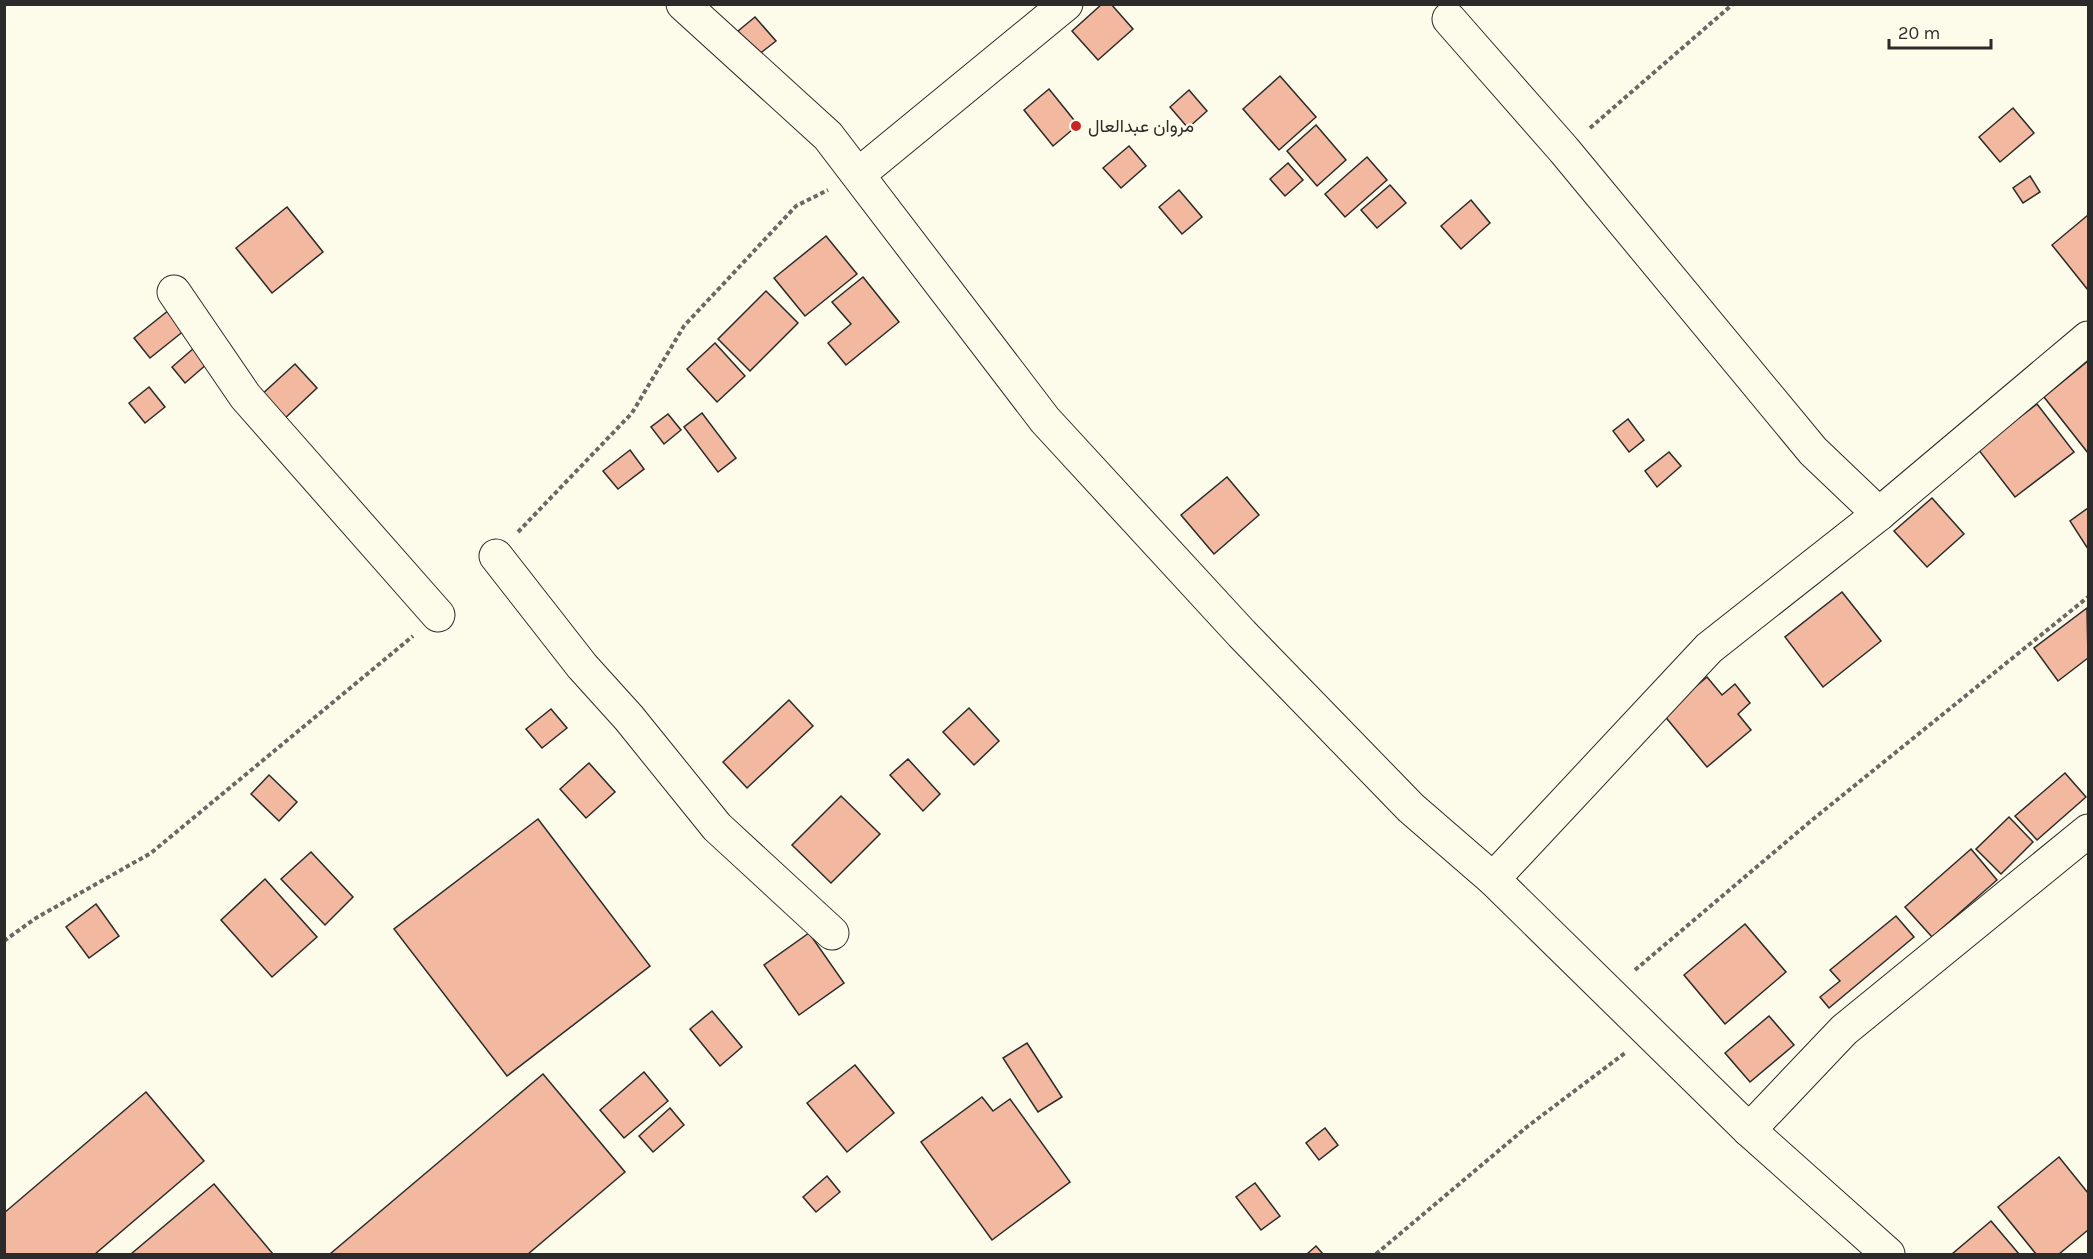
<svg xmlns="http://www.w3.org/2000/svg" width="2093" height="1259" font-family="Karla,Vazirmatn,sans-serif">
  <rect width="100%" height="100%" fill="#fdfbea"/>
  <!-- building -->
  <g fill="#f2b8a0" stroke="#2b2b2b" stroke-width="1.5">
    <path d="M1102 4H1111L1133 29 1098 60 1072 31Z"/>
    <path d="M755 17 776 41 758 55 738 31Z"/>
    <path d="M1280 76 1316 117 1279 150 1243 109Z"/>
    <path d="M1049 89 1078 125 1053 146 1024 110Z"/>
    <path d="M1189 90 1207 111 1188 128 1170 107Z"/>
    <path d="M2013 108 2034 133 2000 162 1979 137Z"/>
    <path d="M1316 125 1346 160 1317 186 1287 151Z"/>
    <path d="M1129 146 1146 166 1121 188 1103 168Z"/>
    <path d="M1367 157 1387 180 1345 217 1325 194Z"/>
    <path d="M1288 163 1303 180 1285 196 1270 179Z"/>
    <path d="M2030 176 2040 192 2023 203 2013 188Z"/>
    <path d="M1390 185 1406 203 1377 228 1361 210Z"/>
    <path d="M1179 190 1202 217 1182 234 1159 207Z"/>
    <path d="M1471 200 1490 223 1461 249 1441 226Z"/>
    <path d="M287 207 323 252 272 293 236 248Z"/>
    <path d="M2088 215V290L2052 245Z"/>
    <path d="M826 236 857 274 805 316 774 278Z"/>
    <path d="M863 277 899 322 846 365 828 343 851 324 832 302Z"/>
    <path d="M766 291 798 323 750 371 718 339Z"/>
    <path d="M169 310 185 330 150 358 134 338Z"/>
    <path d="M715 343 745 376 717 402 687 369Z"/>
    <path d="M194 348 207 364 185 383 172 367Z"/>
    <path d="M2088 361V453L2044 397Z"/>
    <path d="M295 364 317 388 283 420 260 396Z"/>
    <path d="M149 387 165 407 145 423 129 403Z"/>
    <path d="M2037 404 2074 452 2015 497 1978 449Z"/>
    <path d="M702 413 736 458 718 472 684 427Z"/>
    <path d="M668 414 681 430 664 444 651 427Z"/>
    <path d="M1628 419 1644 440 1629 452 1613 431Z"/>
    <path d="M630 450 644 469 618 489 603 471Z"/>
    <path d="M1669 452 1681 466 1657 487 1645 471Z"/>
    <path d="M1227 477 1259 515 1214 554 1181 515Z"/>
    <path d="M1932 498 1964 534 1927 567 1894 531Z"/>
    <path d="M2088 508V549L2070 521Z"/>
    <path d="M1842 592 1881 641 1823 687 1785 637Z"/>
    <path d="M2087 608 2088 658 2058 681 2034 648Z"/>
    <path d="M1707 677 1722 695 1735 684 1750 703 1738 714 1751 730 1707 767 1663 714Z"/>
    <path d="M789 700 813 726 747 788 723 762Z"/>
    <path d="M969 708 999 741 974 765 943 732Z"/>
    <path d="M551 709 567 728 542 748 526 729Z"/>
    <path d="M908 759 940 794 923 811 890 775Z"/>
    <path d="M589 763 615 792 586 818 560 789Z"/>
    <path d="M2065 773 2086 797 2037 840 2015 816Z"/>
    <path d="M269 775 297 802 279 821 251 794Z"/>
    <path d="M841 796 880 834 831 883 792 845Z"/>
    <path d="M2009 817 2033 842 2001 874 1976 849Z"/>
    <path d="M538 819 650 966 507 1076 394 929Z"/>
    <path d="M1971 849 1997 880 1932 937 1905 907Z"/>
    <path d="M311 852 353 897 325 925 281 879Z"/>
    <path d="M265 879 317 937 272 977 221 920Z"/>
    <path d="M96 904 119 936 89 958 66 927Z"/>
    <path d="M1896 916 1914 937 1829 1008 1820 997 1840 981 1830 970Z"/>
    <path d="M1745 924 1786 972 1725 1024 1684 975Z"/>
    <path d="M809 933 844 983 799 1015 764 965Z"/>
    <path d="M712 1011 742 1047 720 1066 690 1029Z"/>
    <path d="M1769 1016 1794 1045 1750 1082 1725 1053Z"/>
    <path d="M1027 1043 1062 1097 1038 1112 1003 1058Z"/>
    <path d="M855 1065 894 1113 847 1152 807 1103Z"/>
    <path d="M644 1072 668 1101 624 1138 600 1110Z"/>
    <path d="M543 1074 625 1172 528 1254H330Z"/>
    <path d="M146 1092 204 1161 95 1254H4V1213Z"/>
    <path d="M982 1097 993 1111 1010 1099 1070 1182 992 1240 921 1142Z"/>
    <path d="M670 1108 684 1125 653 1152 639 1136Z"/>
    <path d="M1325 1128 1338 1145 1319 1160 1306 1143Z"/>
    <path d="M2059 1157 2088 1193V1230L2059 1254H2036L1998 1207Z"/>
    <path d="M827 1176 840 1192 816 1212 803 1197Z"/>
    <path d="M1255 1183 1280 1216 1261 1230 1236 1197Z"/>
    <path d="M214 1184 273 1254H131Z"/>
    <path d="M1991 1221 2019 1254H1952Z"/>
    <path d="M1316 1246 1323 1254H1307Z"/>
  </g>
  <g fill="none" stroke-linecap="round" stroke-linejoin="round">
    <!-- minor casing -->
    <g stroke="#2b2b2b" stroke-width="35">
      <g id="minor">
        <path d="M683 4 828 136 1045 420 1242 634 1411 808 1493 879 1749 1130 1888 1254"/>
        <path d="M1449 19 1564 150 1813 451 1879 514"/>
        <path d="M859 174 1066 4"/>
        <path d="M174 292 245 396 438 615"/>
        <path d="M496 556 582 666 629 718 717 827 832 933"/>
        <path d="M1493 879 1709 648 1879 514 2088 338"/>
        <path d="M1749 1130 1844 1030 2088 831"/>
      </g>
    </g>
    <!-- path -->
    <g stroke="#6a6964" stroke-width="4" stroke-dasharray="4.5 3" stroke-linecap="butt">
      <path d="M1590 128 1733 4"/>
      <path d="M518 532 632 413 684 326 796 206 828 190"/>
      <path d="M4 941 36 918 151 853 413 636"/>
      <path d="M1635 970 1812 820 2088 597"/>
      <path d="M1376 1254 1528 1126 1625 1053"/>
    </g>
    <!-- minor -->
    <use href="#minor" stroke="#fdfbea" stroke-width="33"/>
  </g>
  <!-- markers -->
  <circle fill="#c62828" stroke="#fdfbea" stroke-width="2" cx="1076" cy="126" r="6"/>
  <g text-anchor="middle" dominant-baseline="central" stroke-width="4.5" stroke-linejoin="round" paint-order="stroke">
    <!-- poi labels -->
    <g font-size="18" fill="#2b2b2b" stroke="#fdfbea" text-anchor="start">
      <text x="1088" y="126">مروان عبدالعال</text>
    </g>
  </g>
  <!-- border -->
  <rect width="2093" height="1259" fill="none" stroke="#2b2b2b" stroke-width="12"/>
  <!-- scale -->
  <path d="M1889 39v9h102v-9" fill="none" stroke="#2b2b2b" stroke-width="3"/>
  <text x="1898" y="39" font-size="18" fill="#2b2b2b" stroke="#fdfbea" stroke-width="4.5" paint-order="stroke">20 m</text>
</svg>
